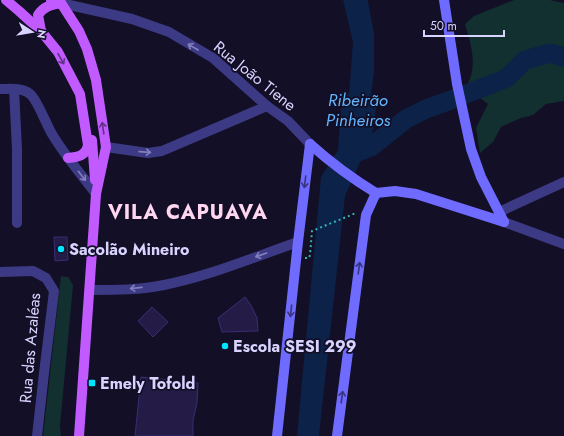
<svg xmlns="http://www.w3.org/2000/svg" width="564" height="436" font-family="Jost,sans-serif">
  <rect width="100%" height="100%" fill="#130f26"/>
  <!-- green -->
  <g fill="#12302f">
    <path d="M514 0H550L564 3V101L546 104 533 115 521 118 501 127 493 142 480 153 476 128 488 104 480 98 463 95C466 87 471 79 472 71 475 56 469 38 465 24L474 16Z"/>
    <path d="M61 276 68 277 73 285 60 426 61 436H43Z"/>
  </g>
  <!-- water -->
  <path fill="#0c2248" d="M343 0H368V2L374 33V73L371 94 378 95 372 135 345 196 319 436H297L321 177 338 150 342 95 349 94 353 42Z"/>
  <g fill="none" stroke-linecap="round" stroke-linejoin="round">
    <!-- river -->
    <path stroke="#0c2248" stroke-width="19" d="M353 154 371 147 406 119 426 109 451 100 507 78 525 60 550 53 564 57"/>
  </g>
  <!-- building -->
  <g fill="#241b47" stroke="#3b2d73">
    <path d="M54 237H67L68 260 55 261Z"/>
    <path d="M245 297 252 307 257 318 258 331 222 332 218 318Z"/>
    <path d="M152 307 168 322 153 337 138 321Z"/>
    <path d="M141 377 198 383 197 403 193 420V436H135Z"/>
  </g>
  <g fill="none" stroke-linecap="round" stroke-linejoin="round">
    <!-- path -->
    <path stroke="#2fb8b0" stroke-width="2" stroke-dasharray="2 3" stroke-linecap="butt" d="M305 258H309L310 255 312 231 356 213"/>
    <!-- street -->
    <g stroke="#3d3a85" stroke-width="10">
      <path d="M61 3 132 19 169 32 213 58 267 106 288 121 310 144"/>
      <path d="M0 89C10 89 25 87 32 96 39 104 46 124 52 134 65 156 81 174 96 194"/>
      <path d="M14 89 17 149V223"/>
      <path d="M106 147 148 153 162 151 267 106"/>
      <path d="M499 212 564 182"/>
      <path d="M504 222 564 244"/>
      <path d="M0 272 33 271 46 278 54 291 44 373 37 436"/>
      <path d="M90 290C115 290 140 290 164 285 210 276 254 257 298 242"/>
    </g>
    <!-- secondary -->
    <g stroke="#6f6bff" stroke-width="10">
      <path d="M444 0 457 84 471 149 481 177 504 222"/>
      <path d="M310 144C330 162 353 179 376 193"/>
      <path d="M376 193 395 191 416 194 504 222"/>
      <path d="M277 436 298 242 310 144"/>
      <path d="M337 436 366 215 376 193"/>
    </g>
    <!-- primary -->
    <g stroke="#c25bff" stroke-width="10">
      <path d="M6 0 19 11 41 31 58 52 80 94 88 145C86 156 78 157 68 158"/>
      <path d="M51 0 61 3 79 31 87 49 96 80 106 147 96 194 79 436"/>
      <path d="M41 31 38 15C44 6 51 5 61 3"/>
      <path d="M92 140 95 180"/>
    </g>
  </g>
  <!-- one-way arrows -->
  <defs><path id="oneway-shaft" d="M-6 0H5M1.5-3L5.5 0L1.5 3" fill="none" stroke-width="1.6" stroke-linecap="round" stroke-linejoin="round"/></defs>
  <g stroke="#837fbc">
    <use href="#oneway-shaft" transform="translate(193 47) rotate(-150)"/>
    <use href="#oneway-shaft" transform="translate(145 152) rotate(4)"/>
    <use href="#oneway-shaft" transform="translate(82 176) rotate(52)"/>
    <use href="#oneway-shaft" transform="translate(261 255) rotate(161)"/>
    <use href="#oneway-shaft" transform="translate(136 288) rotate(174)"/>
  </g>
  <g stroke="#623188">
    <use href="#oneway-shaft" transform="translate(61 59) rotate(61)"/>
    <use href="#oneway-shaft" transform="translate(103 128) rotate(-98)"/>
  </g>
  <g stroke="#38347d">
    <use href="#oneway-shaft" transform="translate(305 182) rotate(97)"/>
    <use href="#oneway-shaft" transform="translate(359 268) rotate(-82)"/>
    <use href="#oneway-shaft" transform="translate(291 311) rotate(96)"/>
    <use href="#oneway-shaft" transform="translate(342 397) rotate(-82)"/>
  </g>
  <!-- markers -->
  <g fill="#00e5ff" stroke="#130f26" stroke-width="1.5">
    <circle cx="61" cy="249" r="4"/>
    <circle cx="225" cy="346" r="4"/>
    <rect x="88" y="379" width="8" height="8" rx="2"/>
  </g>
  <g text-anchor="middle" dominant-baseline="central" stroke-width="3.5" stroke-linejoin="round" paint-order="stroke">
    <!-- street labels -->
    <g font-size="16" fill="#d9d4ff" stroke="#130f26">
      <text transform="translate(255 76) rotate(39)">Rua João Tiene</text>
      <text transform="translate(30 348) rotate(-85)">Rua das Azaléas</text>
    </g>
    <!-- poi labels -->
    <g font-size="16" font-weight="bold" fill="#d9d4ff" stroke="#130f26" text-anchor="start">
      <text x="69" y="249">Sacolão Mineiro</text>
      <text x="233" y="346">Escola SESI 299</text>
      <text x="100" y="383">Emely Tofold</text>
    </g>
    <!-- water labels -->
    <g font-size="17" font-style="italic" fill="#62b6ff" stroke="#130f26">
      <text x="358" y="100">Ribeirão<tspan x="358" dy="20">Pinheiros</tspan></text>
    </g>
    <!-- district labels -->
    <g font-size="20" font-weight="bold" letter-spacing="1" fill="#ffd6f0" stroke="#130f26">
      <text x="188" y="212">VILA CAPUAVA</text>
    </g>
  </g>
  <!-- north arrow -->
  <g transform="translate(32 32) rotate(102)" stroke="#130f26" stroke-width="3" paint-order="stroke">
  <path d="M0-3L7 15L0 10L-7 15Z" fill="#d9d4ff"/>
  <text y="-6" font-size="11" font-weight="bold" text-anchor="middle" fill="#d9d4ff">N</text>
  </g>
  <!-- scale -->
  <path d="M424 30v6h80v-6" fill="none" stroke="#d9d4ff" stroke-width="2"/>
  <text x="430" y="30" font-size="12" fill="#d9d4ff" stroke="#130f26" stroke-width="3" paint-order="stroke">50 m</text>
</svg>
